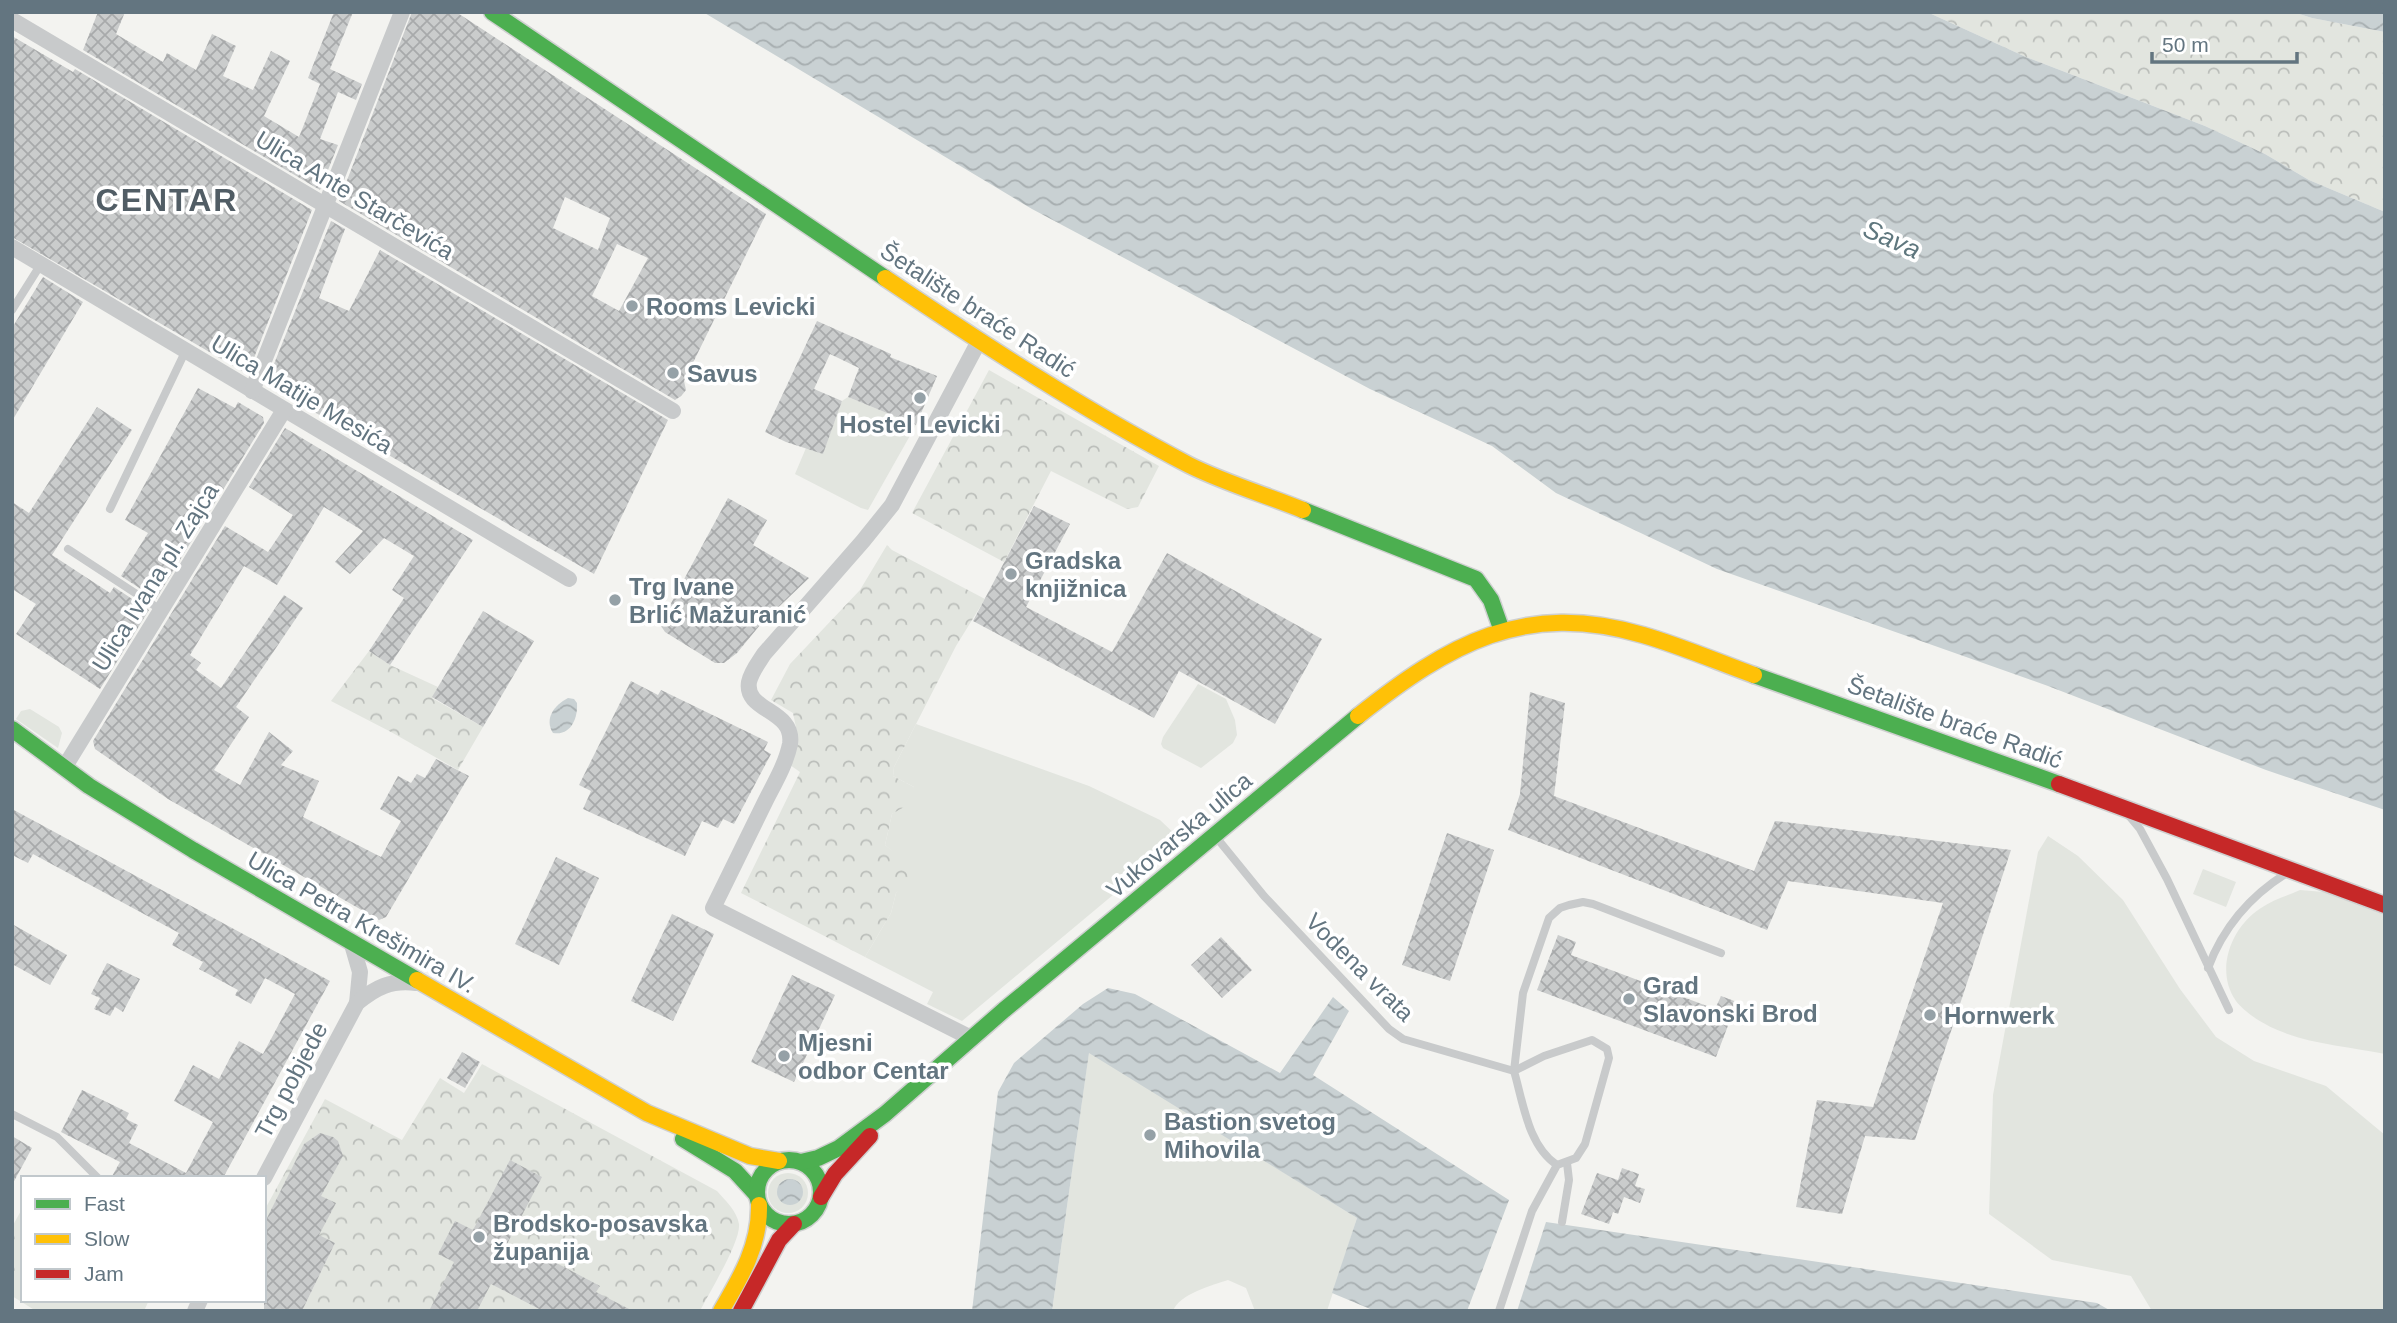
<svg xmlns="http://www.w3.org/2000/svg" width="2397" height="1323" font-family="Helvetica,sans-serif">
  <defs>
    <pattern id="forest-crowns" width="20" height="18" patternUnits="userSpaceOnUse" patternTransform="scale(1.75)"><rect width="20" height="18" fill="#e2e5df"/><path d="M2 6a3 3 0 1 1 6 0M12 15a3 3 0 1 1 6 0" fill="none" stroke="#bbbeba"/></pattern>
    <pattern id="water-waves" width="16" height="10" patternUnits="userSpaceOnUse" patternTransform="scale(1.75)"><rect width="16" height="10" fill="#c9d1d3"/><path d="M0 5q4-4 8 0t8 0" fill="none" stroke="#a7aeb0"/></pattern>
    <pattern id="building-cross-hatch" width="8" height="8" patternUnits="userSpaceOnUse" patternTransform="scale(1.75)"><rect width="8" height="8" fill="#cacccc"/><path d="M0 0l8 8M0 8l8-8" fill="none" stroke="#a8aaab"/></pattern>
  </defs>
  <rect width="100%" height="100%" fill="#f3f3f0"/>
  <!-- grass -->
  <g fill="#e2e5df">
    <path d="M848 397 916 425 868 510 861 508 795 474 806 448 823 453 842 401Z"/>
    <path d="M1198 684 1226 699 1235 720 1237 735 1233 743 1201 768 1163 748 1161 744 1163 737Z"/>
    <path d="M30 709 59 727 62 733 58 748 16 719 21 711Z"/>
    <path d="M916 724 1089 786 1160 820 1180 839 962 1021 927 1004 933 992 865 957 891 913 896 893 902 887 893 852 885 845 892 814 900 808 914 787 893 776 894 767Z"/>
    <path d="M2048 836 2078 856 2123 900 2180 989 2216 1037 2254 1061 2326 1086 2385 1135V1311H2152L2131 1276 2052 1260 1989 1214 1993 1095 2038 852Z"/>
    <path d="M2203 869 2236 882 2226 907 2193 894Z"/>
    <path d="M2300 890 2324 892 2385 915V1054C2352 1047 2310 1044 2280 1031 2266 1026 2245 1013 2236 1001 2214 970 2232 926 2261 908 2272 900 2287 896 2300 890Z"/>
    <path d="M1089 1052 1357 1218 1327 1311H1255L1246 1288 1228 1280C1213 1285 1179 1294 1173 1311H1052Z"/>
    <circle cx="788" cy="1193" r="20"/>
  </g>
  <!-- forest -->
  <g fill="url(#forest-crowns)">
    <path d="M1927 12H2293L2312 18 2385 32V212L2309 180 2265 154 2205 126 2026 57Z"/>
    <path d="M989 370 1159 466 1138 507 1127 509 1051 471 1004 562 912 513Z"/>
    <path d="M887 545 892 550 985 599 956 646 894 767 893 776 914 787 911 803 892 814 885 845 894 852 910 854 914 870 912 881 896 893 891 913 865 957 741 893 800 772 790 765 798 737 793 713 771 700 790 664 860 590Z"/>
    <path d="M369 651 390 665 438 687 432 698 483 727 458 770 391 732 331 701Z"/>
    <path d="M482 1064 717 1191C725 1200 737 1211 739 1224 741 1241 709 1293 700 1311H302L335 1243 264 1224V1211L325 1099 402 1140 440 1078 464 1093Z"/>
    <path d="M23 1207V1300H149L144 1311H36L12 1296V1227Z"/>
  </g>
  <!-- water -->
  <g fill="url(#water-waves)">
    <path d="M703 12H1927L2026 57 2205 126 2265 154 2309 180 2385 212V810L2266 770 2048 686 1717 569 1556 493 1492 446 1370 389 1032 209Z"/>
    <path d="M2293 12H2385V32L2312 18Z"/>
    <path d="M568 698 574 699 577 703C578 718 571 736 553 733 544 719 554 705 568 698Z"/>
    <path d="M1108 988 1135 994 1280 1073 1333 997 1349 1011 1313 1075 1509 1200 1467 1311H1375L1332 1293 1357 1218 1089 1053 1052 1311H972L998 1092 1014 1063 1083 1004Z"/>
    <circle cx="790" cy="1192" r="13"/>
    <path d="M1546 1222 2097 1303 2111 1311H1517Z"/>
  </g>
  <!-- building -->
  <g fill="url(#building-cross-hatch)" fill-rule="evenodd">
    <path d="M98 12H125L116 34 163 62 167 53 196 70 212 34 236 46 223 76 253 90 271 51 290 61 264 116 299 137 320 84 308 78 334 12H353L330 69 362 84 356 100 338 92 320 139 338 145 320 190 83 50Z"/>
    <path d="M412 12H456L766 214 684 381 686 390 681 396 675 400 339 201ZM565 197 610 218 598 250 553 228ZM617 244 648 258 619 311 592 296Z"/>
    <path d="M12 36 73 72 75 69 312 210 250 368 242 371 12 237Z"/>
    <path d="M331 221 345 229 319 298 349 311 380 250 668 420 594 574 266 384Z"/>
    <path d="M43 277 83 302 12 421V328Z"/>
    <path d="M817 321 891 354 890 357 937 376 916 425 848 397 859 368 830 354 814 389 842 401 823 454 786 442 765 432Z"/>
    <path d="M198 388 235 408 238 402 263 417 264 423 156 599 121 576 148 533 125 520Z"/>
    <path d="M97 407 132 430 52 555 110 593 114 587 149 610 100 689 16 634 36 604 12 589V502L29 513Z"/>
    <path d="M285 428 473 540 390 665 369 651 404 598 392 590 414 556 384 538 350 574 335 562 363 531 324 507 277 585 244 566 190 655 201 663 196 670 221 688 284 595 303 608 236 707 249 717 214 770 240 785 269 732 293 751 281 765 319 781 303 817 381 857 401 821 380 809 398 776 411 783 417 774 425 778 436 759 469 776 386 917 379 920 168 799 95 749 93 741 225 526 268 552 293 515 249 487Z"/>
    <path d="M728 498 767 520 753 545 809 578 760 625 737 653 724 663H715L665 632 661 626 662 620Z"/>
    <path d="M1034 506 1070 524 1026 607 1112 652 1167 553 1322 639 1275 724 1179 671 1154 718 973 621Z"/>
    <path d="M483 611 534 641 483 727 432 697Z"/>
    <path d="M631 681 658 695 661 690 768 742 764 750 771 754 734 824 723 819 718 828 702 821 685 856 583 809 591 791 579 785Z"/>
    <path d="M1530 692 1565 703 1554 796 1754 871 1775 821 2011 850 1915 1140 1865 1136 1842 1214 1796 1207 1817 1100 1873 1107 1943 903 1788 881 1767 930 1508 830 1520 794Z"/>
    <path d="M12 809 330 981 223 1178H111L120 1162 61 1132 82 1090 129 1113 126 1119 138 1125 129 1143 186 1173 213 1122 174 1101 193 1065 219 1079 239 1041 263 1054 295 994 265 978 251 1004 235 995 238 990 199 969 203 962 172 945 179 933 33 854 28 863 12 855Z"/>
    <path d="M1447 833 1494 850 1450 981 1402 965Z"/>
    <path d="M556 857 599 878 559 965 515 944Z"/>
    <path d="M672 914 714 934 673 1021 631 1001Z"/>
    <path d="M12 924 67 955 50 985 12 964Z"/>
    <path d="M1558 935 1576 942 1571 955 1715 1009 1721 996 1737 1002 1716 1057 1537 990Z"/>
    <path d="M1221 937 1252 970 1222 998 1191 965Z"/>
    <path d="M107 963 140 979 123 1012 115 1007 110 1016 94 1009 100 998 91 994Z"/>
    <path d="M792 975 835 995 794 1082 751 1062Z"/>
    <path d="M462 1052 480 1062 465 1088 447 1078Z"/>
    <path d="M320 1133 333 1137 338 1141 343 1156 321 1196 336 1203 319 1235 335 1243 302 1311H264V1224L304 1144Z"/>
    <path d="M12 1136 32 1148 12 1185Z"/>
    <path d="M510 1160 542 1177 507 1244 542 1262 545 1257 600 1286 596 1292 633 1311H543L491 1284 477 1311H429L454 1262 438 1254 455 1221 473 1230Z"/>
    <path d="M1622 1168 1639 1174 1635 1186 1645 1189 1640 1203 1624 1197 1618 1214 1613 1212 1609 1224 1581 1214 1597 1173 1618 1180Z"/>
  </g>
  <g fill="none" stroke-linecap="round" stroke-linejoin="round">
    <!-- fast casing -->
    <g stroke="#cfd0d0" stroke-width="19">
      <g id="fast">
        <path d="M492 12 885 278"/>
        <path d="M1303 510 1476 579 1491 600 1502 631"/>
        <path d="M1754 675 2059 784"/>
        <path d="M12 729 89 786 193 850 417 980"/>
        <path d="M683 1139 735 1171 757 1195"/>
        <circle cx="789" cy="1192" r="32"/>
        <path d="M801 1162 818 1158 839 1148 885 1114 1004 1010 1358 716"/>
      </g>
    </g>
    <!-- slow casing -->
    <g stroke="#cfd0d0" stroke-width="19">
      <g id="slow">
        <path d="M885 278C983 344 1084 410 1189 465 1225 483 1266 495 1303 510"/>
        <path d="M1358 716C1449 644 1524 600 1643 635 1681 646 1718 662 1754 675"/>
        <path d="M417 980 647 1113 750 1156 779 1161"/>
        <path d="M721 1311C741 1277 760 1245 759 1205"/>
      </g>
    </g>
    <!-- jam casing -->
    <g stroke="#cfd0d0" stroke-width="19">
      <g id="jam">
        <path d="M2059 784 2385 905"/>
        <path d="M821 1197 835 1174 870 1136"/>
        <path d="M741 1311 779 1240 794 1224"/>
      </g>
    </g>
    <!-- lane -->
    <g stroke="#c8cacb" stroke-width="8">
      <path d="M12 310 41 264"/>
      <path d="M110 509 185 352"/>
      <path d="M68 549 161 610"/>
      <path d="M2130 817 2140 829 2167 879 2229 1010"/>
      <path d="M1216 837 1264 896 1389 1029 1403 1039 1514 1071 1523 993 1549 918 1560 908 1569 905 1583 902 1593 904 1721 953"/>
      <path d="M2208 968C2223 928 2250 896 2287 873"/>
      <path d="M12 1114 57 1137 98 1178"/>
      <path d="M1562 1222 1569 1180 1567 1163"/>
      <path d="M1499 1311 1532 1211 1557 1165 1576 1158 1585 1144 1609 1058 1607 1049 1592 1040 1544 1056 1514 1071C1523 1102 1528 1146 1557 1165"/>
    </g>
    <!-- street -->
    <g stroke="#c8cacb" stroke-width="16">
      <path d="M12 20 673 411"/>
      <path d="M12 247 569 579"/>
      <path d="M252 391 402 12"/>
      <path d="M64 768 284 410"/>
      <path d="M351 941 360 972 357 1003"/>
      <path d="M971 1038 713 908C730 873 747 838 765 802 774 784 786 764 790 744 795 709 744 712 749 682 751 672 759 662 764 654L863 541 892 505 979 341"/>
      <path d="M264 1178 357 1003C376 987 391 980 416 983"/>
      <path d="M195 1311 200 1300"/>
    </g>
    <!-- fast -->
    <use href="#fast" stroke="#4caf50" stroke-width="16"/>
    <!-- slow -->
    <use href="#slow" stroke="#ffc107" stroke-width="16"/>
    <!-- jam -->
    <use href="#jam" stroke="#c62828" stroke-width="16"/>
  </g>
  <!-- markers -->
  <g fill="#95a1a7" stroke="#fff" stroke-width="2.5">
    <circle cx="632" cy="306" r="7"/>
    <circle cx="673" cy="373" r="7"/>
    <circle cx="920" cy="398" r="7"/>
    <circle cx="1011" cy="574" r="7"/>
    <circle cx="615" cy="600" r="7"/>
    <circle cx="1629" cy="999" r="7"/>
    <circle cx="1930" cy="1015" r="7"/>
    <circle cx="784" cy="1056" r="7"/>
    <circle cx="1150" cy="1135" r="7"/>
    <circle cx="479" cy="1237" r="7"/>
  </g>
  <g text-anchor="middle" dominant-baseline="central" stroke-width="7" stroke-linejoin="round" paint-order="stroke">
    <!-- street labels -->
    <g font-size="24" fill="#637580" stroke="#fff">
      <text transform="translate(355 195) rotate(31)">Ulica Ante Starčevića</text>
      <text transform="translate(978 310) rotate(33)">Šetalište braće Radić</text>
      <text transform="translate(302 394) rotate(31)">Ulica Matije Mesića</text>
      <text transform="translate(155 577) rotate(-58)">Ulica Ivana pl. Zajca</text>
      <text transform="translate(1955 722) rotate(20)">Šetalište braće Radić</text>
      <text transform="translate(1179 835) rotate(-40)">Vukovarska ulica</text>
      <text transform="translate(362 922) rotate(30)">Ulica Petra Krešimira IV.</text>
      <text transform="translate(1360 967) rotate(45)">Vodena vrata</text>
      <text transform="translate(291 1080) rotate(-62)">Trg pobjede</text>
    </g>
    <!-- poi labels -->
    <g font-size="24" font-weight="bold" fill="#637580" stroke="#fff" text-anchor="start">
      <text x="646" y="306">Rooms Levicki</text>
      <text x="687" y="373">Savus</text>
      <text x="920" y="424" text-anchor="middle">Hostel Levicki</text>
      <text x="1025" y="560">Gradska<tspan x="1025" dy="28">knjižnica</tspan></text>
      <text x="629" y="586">Trg Ivane<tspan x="629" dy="28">Brlić Mažuranić</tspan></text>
      <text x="1643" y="985">Grad<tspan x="1643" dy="28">Slavonski Brod</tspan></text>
      <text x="1944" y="1015">Hornwerk</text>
      <text x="798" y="1042">Mjesni<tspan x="798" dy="28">odbor Centar</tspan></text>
      <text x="1164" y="1121">Bastion svetog<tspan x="1164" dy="28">Mihovila</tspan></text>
      <text x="493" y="1223">Brodsko-posavska<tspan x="493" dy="28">županija</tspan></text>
    </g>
    <!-- water labels -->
    <g font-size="26" font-style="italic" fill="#5f777e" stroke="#fff">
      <text transform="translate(1892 239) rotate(24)">Sava</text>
    </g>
    <!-- district labels -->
    <g font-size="32" font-weight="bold" letter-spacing="2" fill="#515d65" stroke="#fff">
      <text x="167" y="200">CENTAR</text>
    </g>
  </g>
  <!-- border -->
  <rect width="2397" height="1323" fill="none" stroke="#637580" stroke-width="28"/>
  <!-- legend -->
  <rect x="21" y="1176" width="245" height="126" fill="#ffffff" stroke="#c1c8cc" stroke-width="2"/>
  <rect x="35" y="1199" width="35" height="10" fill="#4caf50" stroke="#c1c8cc" stroke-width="2"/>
  <text x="84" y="1211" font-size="21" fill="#637580">Fast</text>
  <rect x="35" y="1234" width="35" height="10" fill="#ffc107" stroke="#c1c8cc" stroke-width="2"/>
  <text x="84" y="1246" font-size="21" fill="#637580">Slow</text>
  <rect x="35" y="1269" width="35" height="10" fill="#c62828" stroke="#c1c8cc" stroke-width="2"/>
  <text x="84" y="1281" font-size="21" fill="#637580">Jam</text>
  <!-- scale -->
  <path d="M2152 52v10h145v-10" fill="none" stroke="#637580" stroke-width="3.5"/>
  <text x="2162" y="52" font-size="21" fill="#637580" stroke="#ffffff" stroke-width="5" paint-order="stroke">50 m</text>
</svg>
